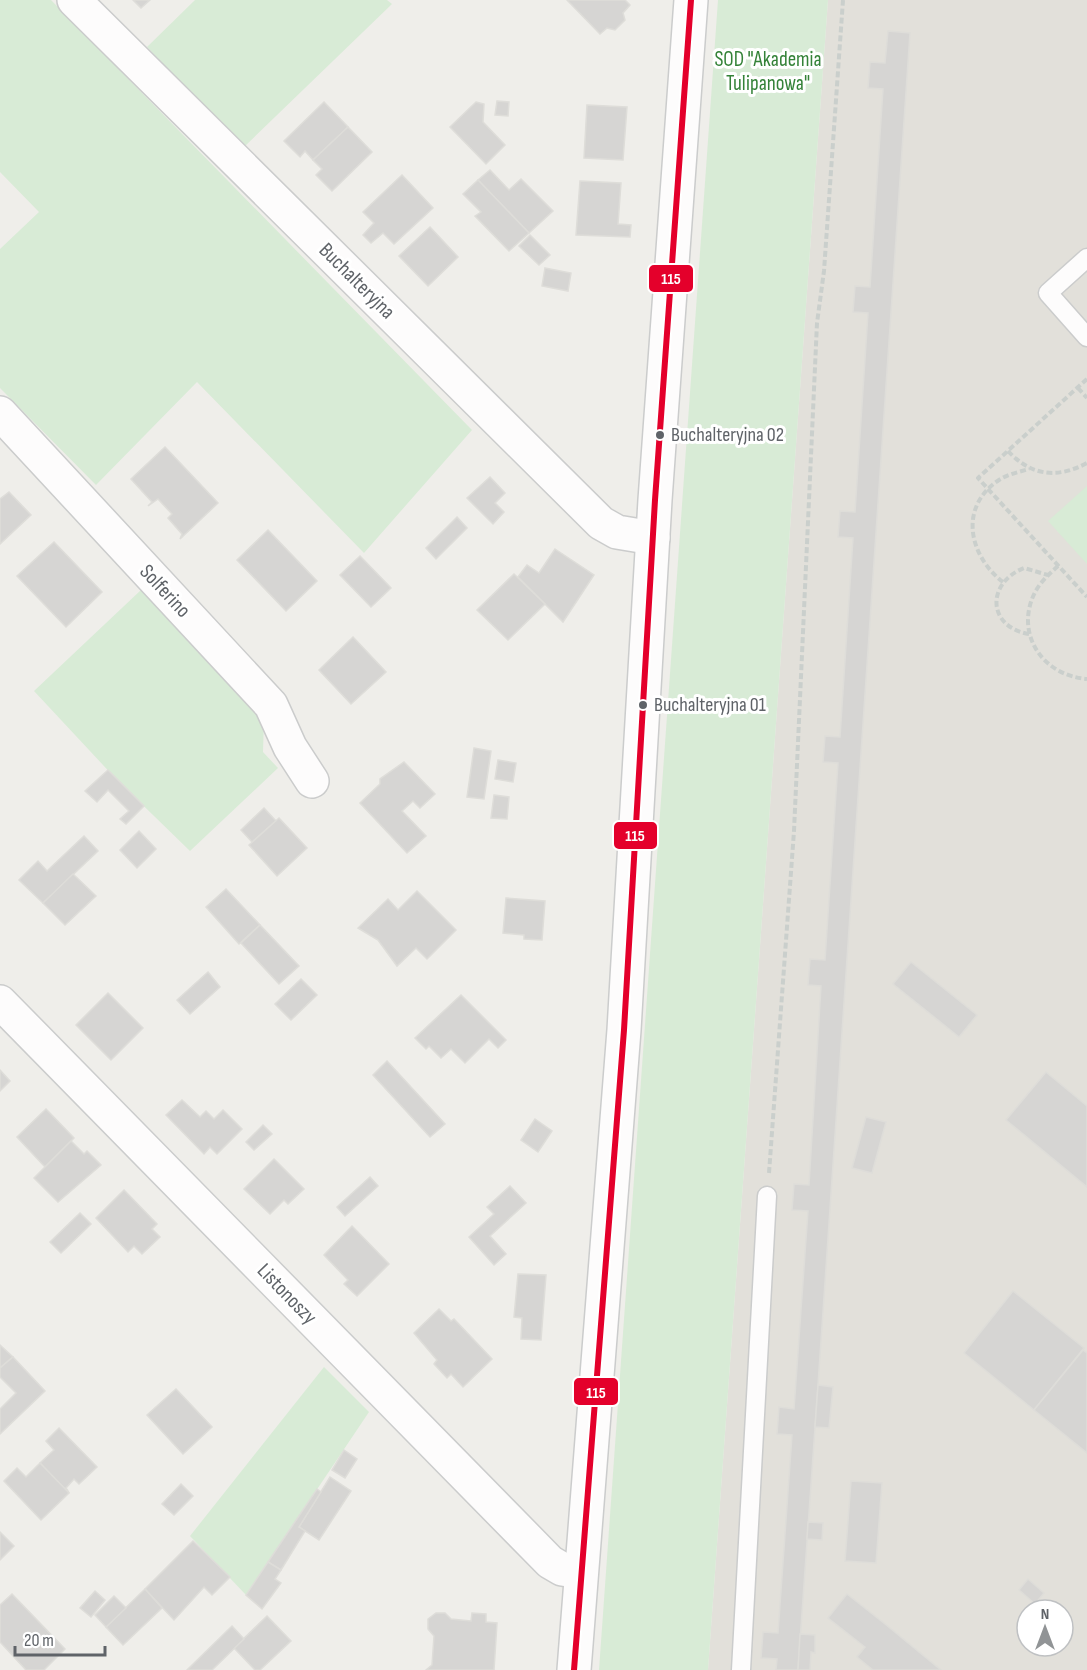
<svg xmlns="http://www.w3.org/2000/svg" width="1087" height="1670" font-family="'Sofia Sans Condensed',sans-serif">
  <rect width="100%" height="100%" fill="#efeeea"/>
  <!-- education -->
  <path fill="#e2e0da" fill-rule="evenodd" d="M828 0H1087V1670H708ZM1027 1610H1063V1646H1027Z"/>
  <!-- green -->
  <g fill="#d8ebd6">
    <path d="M0 0H51L472 430 364 553 197 382 96 485 0 388V249L39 212 0 172Z"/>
    <path d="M195 0H387L392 4 243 148 147 47Z"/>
    <path d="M718 0H828L708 1670H599Z"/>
    <path d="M1087 486V564L1048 521Z"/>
    <path d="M141 590 264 719 263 752 278 768 190 851 117 780 34 691Z"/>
    <path d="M324 1367 369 1412 246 1595 190 1536Z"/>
  </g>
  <!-- building -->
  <g fill="#d6d5d3" stroke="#deddd9" stroke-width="1.5">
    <path d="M133 0H150L141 8Z"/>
    <path d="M567 0H625L630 5 623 13 625 20 615 30 607 28 600 34Z"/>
    <path d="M888 31 910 33 818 1385 798 1670H776L777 1659 761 1658 763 1632 778 1633 792 1435 777 1434 779 1407 794 1409 808 1211 792 1210 794 1184 809 1185 821 986 808 985 810 959 825 960 838 763 823 762 825 736 840 737 853 538 838 537 840 511 855 512 868 313 853 312 855 286 870 287 883 89 868 88 870 62 885 63Z"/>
    <path d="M497 101 509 102 508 116 495 115Z"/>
    <path d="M324 102 348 127 313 160 305 151 300 157 284 141Z"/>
    <path d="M476 102 484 104 483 122 505 145 486 164 450 127Z"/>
    <path d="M587 105 627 107 623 160 584 158Z"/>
    <path d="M348 127 372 152 332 191 316 175 322 169 313 160Z"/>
    <path d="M490 170 509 190 521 179 553 211 529 233 478 180Z"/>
    <path d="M402 175 433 208 394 244 383 233 371 243 363 235 374 223 363 212Z"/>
    <path d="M478 180 529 233 509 251 475 216 481 212 463 194Z"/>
    <path d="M580 181 621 183 618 224 631 225 630 237 576 235Z"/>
    <path d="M430 227 458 257 428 286 399 256Z"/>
    <path d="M530 235 550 255 539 265 519 246Z"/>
    <path d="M545 268 571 273 568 291 542 286Z"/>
    <path d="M165 447 218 503 180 539 182 534 168 518 172 514 158 499 148 506 152 502 131 479Z"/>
    <path d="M490 477 505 493 495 503 504 512 493 524 467 498Z"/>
    <path d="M9 492 31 515 0 544V499Z"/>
    <path d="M457 517 467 528 436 559 426 548Z"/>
    <path d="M268 530 317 581 286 611 237 560Z"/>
    <path d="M54 542 102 592 66 627 17 576Z"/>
    <path d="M555 549 594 575 563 622 518 577 527 565 539 573Z"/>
    <path d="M360 556 391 588 371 607 340 575Z"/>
    <path d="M514 574 545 604 508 640 477 610Z"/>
    <path d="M353 637 386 672 351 704 319 670Z"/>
    <path d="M474 748 491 751 484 799 467 797Z"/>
    <path d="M498 760 516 763 513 782 495 779Z"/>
    <path d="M404 762 435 794 420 808 413 801 402 811 426 836 407 853 360 803 380 784V779Z"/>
    <path d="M108 770 144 806 126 824 120 819 129 811 108 790 97 802 85 791Z"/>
    <path d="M494 795 509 797 507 819 491 818Z"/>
    <path d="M264 808 276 821 252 842 241 830Z"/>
    <path d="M279 818 307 848 277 876 249 845Z"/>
    <path d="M139 831 156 849 137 868 120 850Z"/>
    <path d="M84 836 98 851 43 903 19 880 38 861 47 871Z"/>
    <path d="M73 874 96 896 65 925 43 903Z"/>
    <path d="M226 889 260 925 239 944 206 907Z"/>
    <path d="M417 891 456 930 427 959 416 948 397 966 378 940 358 928 388 899 398 910Z"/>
    <path d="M506 898 545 901 542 940 524 939V935L503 933Z"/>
    <path d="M260 925 299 966 279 984 241 943Z"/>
    <path d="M911 962 977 1015 959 1037 893 984Z"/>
    <path d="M208 972 220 987 190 1014 177 1000Z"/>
    <path d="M301 979 317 995 291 1020 275 1004Z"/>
    <path d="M108 993 143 1028 111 1060 76 1025Z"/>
    <path d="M461 995 506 1040 498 1048 489 1039 465 1063 451 1049 441 1058 429 1046 426 1049 415 1038Z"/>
    <path d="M387 1061 445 1124 430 1137 373 1075Z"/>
    <path d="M0 1070 10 1081 0 1091Z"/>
    <path d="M1046 1072 1087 1106V1187L1006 1120Z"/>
    <path d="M182 1100 200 1117 206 1111 214 1119 223 1110 242 1129 217 1154 210 1147 204 1154 166 1115Z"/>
    <path d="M46 1109 74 1138 45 1167 17 1137Z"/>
    <path d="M866 1117 886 1122 872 1173 852 1168Z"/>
    <path d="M535 1119 552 1131 538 1152 521 1140Z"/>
    <path d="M263 1125 272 1134 254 1150 246 1142Z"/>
    <path d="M71 1141 84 1154 87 1151 101 1165 58 1202 34 1178Z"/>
    <path d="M274 1159 304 1189 288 1204 284 1200 270 1214 244 1189Z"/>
    <path d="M370 1177 378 1186 345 1216 337 1207Z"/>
    <path d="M510 1186 526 1203 490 1236 506 1254 494 1265 469 1237 494 1214 487 1207Z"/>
    <path d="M124 1190 157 1224 152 1229 160 1237 142 1254 134 1246 128 1252 96 1218Z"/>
    <path d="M80 1213 91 1224 61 1253 50 1242Z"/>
    <path d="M352 1226 389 1264 357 1296 344 1284 348 1280 324 1255Z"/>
    <path d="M518 1274 546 1275 541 1340 521 1339 522 1318 514 1317Z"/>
    <path d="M1013 1291 1084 1348 1034 1410 964 1353Z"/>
    <path d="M439 1309 451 1321 454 1319 492 1359 463 1387 451 1374 447 1378 434 1364 437 1360 414 1333Z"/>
    <path d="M0 1345 13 1357 0 1368Z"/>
    <path d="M1083 1350 1087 1353V1453L1034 1410Z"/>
    <path d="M13 1357 45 1391 0 1434V1409L16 1393 0 1377V1368Z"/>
    <path d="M818 1385 833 1387 829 1428 815 1427Z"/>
    <path d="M176 1389 212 1427 183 1454 147 1415Z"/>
    <path d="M59 1428 97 1467 79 1484 74 1479 66 1488 69 1493 40 1463 54 1450 46 1441Z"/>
    <path d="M344 1450 357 1459 345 1478 332 1470Z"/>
    <path d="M40 1463 69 1493 41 1520 4 1481 17 1468 26 1477Z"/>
    <path d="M330 1477 351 1491 319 1540 299 1527Z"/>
    <path d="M851 1481 882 1483 876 1563 845 1561Z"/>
    <path d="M181 1484 193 1496 174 1515 162 1504Z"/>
    <path d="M317 1489 321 1492 299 1527 305 1531 281 1570 268 1562Z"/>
    <path d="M808 1522 823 1523 822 1540 807 1539Z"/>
    <path d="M0 1532 14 1546 0 1560Z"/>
    <path d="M193 1541 230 1577 212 1595 204 1587 174 1620 145 1589Z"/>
    <path d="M268 1562 281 1570 275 1579 281 1583 262 1609 246 1595Z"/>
    <path d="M1028 1579 1044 1593 1035 1604 1019 1590Z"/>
    <path d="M145 1589 162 1608 123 1645 106 1627Z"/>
    <path d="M95 1591 105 1600 91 1617 80 1608Z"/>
    <path d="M12 1594 65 1649 44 1670H26L0 1642V1605Z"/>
    <path d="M847 1594 885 1624 941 1670H873L857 1657 865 1647 828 1618Z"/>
    <path d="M114 1596 126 1608 106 1627 95 1615Z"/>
    <path d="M436 1613H445L451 1619 471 1621 472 1613 486 1614V1622L497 1623 494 1670H426L432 1665 434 1636 428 1629V1619Z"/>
    <path d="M267 1616 291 1641 260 1670H255L234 1648Z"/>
    <path d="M232 1626 244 1639 212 1670H187Z"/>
    <path d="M800 1634 815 1635V1653L811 1652 810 1670H798Z"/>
  </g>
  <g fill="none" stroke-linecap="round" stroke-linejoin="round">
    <!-- service casing -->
    <g stroke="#cbcccc" stroke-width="21">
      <g id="service">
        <path d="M1087 258 1048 293 1087 337"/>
        <path d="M741 1670 767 1196"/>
      </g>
    </g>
    <!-- minor casing -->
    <g stroke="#cbcccc" stroke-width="36">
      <g id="minor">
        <path d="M74 0 601 523 617 532 653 538"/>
        <path d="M0 413 271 705 290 747 312 781"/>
        <path d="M0 1002 550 1562 562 1569 581 1572"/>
      </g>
    </g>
    <!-- tertiary casing -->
    <g stroke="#cbcccc" stroke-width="36">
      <path id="tertiary" d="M574 1670 624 1030 655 500 691 0"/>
    </g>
    <!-- path -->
    <g stroke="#cacfcc" stroke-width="4" stroke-dasharray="6 3" stroke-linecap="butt">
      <path d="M1087 379 978 478 1087 597"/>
      <path d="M1078 388 1087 398"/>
      <path d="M1008 451C1031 476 1057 479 1087 463"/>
      <path d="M1058 566C1048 575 1037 585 1032 599 1017 639 1046 676 1087 679"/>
      <path d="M1003 582C969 556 958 507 999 480 1008 474 1019 472 1029 469"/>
      <path d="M1029 634C987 627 986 583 1024 568L1048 575"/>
      <path d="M769 1173 794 831 817 323 824 271 843 0"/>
    </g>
    <!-- service -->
    <use href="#service" stroke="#fdfcfc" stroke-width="18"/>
    <!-- minor -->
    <use href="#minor" stroke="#fdfcfc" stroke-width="33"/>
    <!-- tertiary -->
    <use href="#tertiary" stroke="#fdfcfc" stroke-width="33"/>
    <!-- bus-1 casing -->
    <g stroke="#fff" stroke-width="10">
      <path id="bus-1" d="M574 1670 624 1030 655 500 691 0"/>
    </g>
    <!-- bus-1 -->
    <use href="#bus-1" stroke="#e4002b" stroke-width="6"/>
  </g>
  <!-- markers -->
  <g fill="#5f6368" stroke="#fff" stroke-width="2">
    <circle cx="660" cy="435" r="5"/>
    <circle cx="643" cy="705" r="5"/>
  </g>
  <g text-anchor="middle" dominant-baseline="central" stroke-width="6" stroke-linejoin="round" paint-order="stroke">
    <!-- bus labels -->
    <g font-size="20" fill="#5f6368" stroke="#fff" text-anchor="start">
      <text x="671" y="435">Buchalteryjna 02</text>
      <text x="654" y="705">Buchalteryjna 01</text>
    </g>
    <!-- park labels -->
    <g font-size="21" fill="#348238" stroke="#fff">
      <text x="768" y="59">SOD "Akademia<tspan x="768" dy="24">Tulipanowa"</tspan></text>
    </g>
    <!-- street labels -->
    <g font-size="21" fill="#5f6368" stroke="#fff">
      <text transform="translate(357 281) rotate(45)">Buchalteryjna</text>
      <text transform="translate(165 591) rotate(47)">Solferino</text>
      <text transform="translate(287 1294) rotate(46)">Listonoszy</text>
    </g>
  </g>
  <g stroke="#fff" stroke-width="2">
    <rect x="648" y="264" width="46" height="29" rx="6" fill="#e4002b"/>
    <rect x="613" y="821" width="45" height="29" rx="6" fill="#e4002b"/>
    <rect x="573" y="1377" width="46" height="29" rx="6" fill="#e4002b"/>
  </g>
  <g font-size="16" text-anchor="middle" font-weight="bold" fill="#fff">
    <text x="671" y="284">115</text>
    <text x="635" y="841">115</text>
    <text x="596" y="1398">115</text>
  </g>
  <!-- north arrow -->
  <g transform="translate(1045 1628)"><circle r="28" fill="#ffffff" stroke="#bfc1c3" stroke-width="1.5"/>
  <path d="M0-4.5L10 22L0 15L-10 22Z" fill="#919496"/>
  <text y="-9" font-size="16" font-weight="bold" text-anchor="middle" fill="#5f6368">N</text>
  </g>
  <!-- scale -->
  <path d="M15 1646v9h90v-9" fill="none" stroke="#5f6368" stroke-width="3"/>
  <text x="24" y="1646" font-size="18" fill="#5f6368" stroke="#ffffff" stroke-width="4.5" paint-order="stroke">20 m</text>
</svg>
